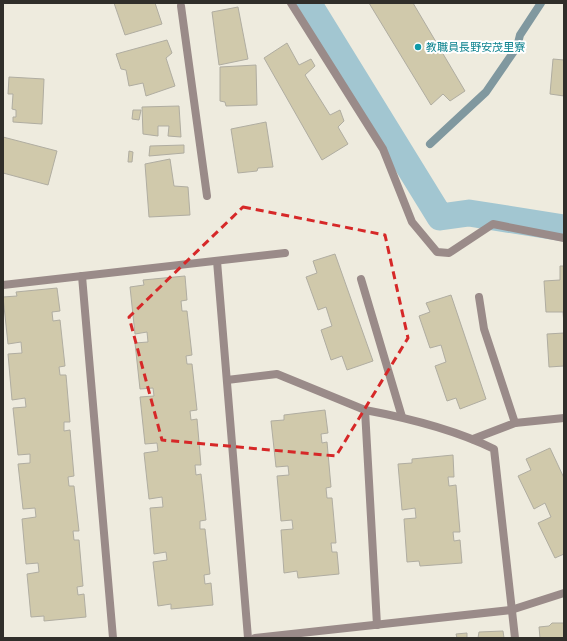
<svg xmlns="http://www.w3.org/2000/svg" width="567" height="641" font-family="'Space Grotesk','Noto Sans JP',sans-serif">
  <rect width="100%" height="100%" fill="#eeebde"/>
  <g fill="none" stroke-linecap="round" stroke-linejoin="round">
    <!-- stream -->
    <path stroke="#80989f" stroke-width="8" d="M430 144 486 92 517 47 520 35 541 3"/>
    <!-- canal -->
    <path stroke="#a2c6d1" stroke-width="27" d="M308 3 440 217 469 213 564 228"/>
  </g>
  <!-- building -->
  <g fill="#d0c9ab" stroke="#b0ada1">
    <path d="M114 3H155L162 24 125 35Z"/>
    <path d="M369 3H413L465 91 450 101 443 94 431 105Z"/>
    <path d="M238 7 248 59 219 65 212 12Z"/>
    <path d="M167 40 172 53 166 58 175 86 146 96 143 83 129 86 126 70 121 69 116 54Z"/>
    <path d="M287 43 299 65 311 59 315 66 305 75 330 115 340 110 344 121 338 127 348 144 322 160 264 58Z"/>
    <path d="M553 59 564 60V96L550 94Z"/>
    <path d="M256 65 257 105 226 106 225 102 220 101V67Z"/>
    <path d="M9 77 44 79 42 124 13 122V117H16V110L12 109 13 94H8Z"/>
    <path d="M179 106 181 137 168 136 169 126H158V136L143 134 142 107Z"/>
    <path d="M133 110H141L139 120 132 119Z"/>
    <path d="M266 122 273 167 258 168 257 171 238 173 231 129Z"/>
    <path d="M3 137 57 151 48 185 3 173Z"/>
    <path d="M184 145V153L149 156 150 146Z"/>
    <path d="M129 151 133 152 132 162H128Z"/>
    <path d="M170 159 174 186 188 187 190 215 149 217 145 164Z"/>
    <path d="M335 254 373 361 347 370 342 356 331 360 321 330 332 326 326 307 318 310 306 277 317 273 313 261Z"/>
    <path d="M560 266H564V324L563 312H546L544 281 560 280Z"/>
    <path d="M185 276 187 300 181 301 182 311H187L192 355 186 356 187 364H192L197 410 190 411 191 420 197 419 201 465H195L196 475 201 474 206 520 200 521V529H205L210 574 204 575 205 584 211 583 213 605 171 609V604L158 606 153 562 167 560 166 552 154 554 150 508 163 507 162 497 149 499 144 453 158 451 157 443 145 444 140 397 154 396 153 388 140 389 135 343 148 342 147 332 135 334 130 287 144 285 143 280Z"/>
    <path d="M57 288 60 311 52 312 53 321 60 320 65 366 59 367 60 375H66L70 422H64V431L70 430 74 476 68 477 69 486H74L79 531H73L74 540H79L83 586 77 587 78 595 84 594 86 617 44 621V616L31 617 27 574 39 572 38 563 26 564 22 519 36 517 35 508 23 509 18 464 30 463V454L18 455 13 408 26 407 25 398 12 400 8 354 22 353 21 342 8 344 3 297 17 296 16 292Z"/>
    <path d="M451 295 486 399 460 409 456 398 447 401 435 366 446 362 441 345 430 348 419 316 430 312 426 303Z"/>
    <path d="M564 333V366L549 367 547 334Z"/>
    <path d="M325 410 328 433 321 434 322 443 327 442 331 487 326 488 327 498H332L336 543H331L332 552H337L339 574 298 578 297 571 284 573 281 530 293 529 292 520 281 521 277 476 289 475 288 466 276 467 271 421 284 420V415Z"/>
    <path d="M550 448 564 478V554L555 558 538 523 551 517 545 503 534 509 518 476 531 470 526 459Z"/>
    <path d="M453 455 454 477H448L449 486 456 485 460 532H453L454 541 460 540 462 563 420 566 419 561 407 562 404 519 416 518 415 508 402 510 398 464 412 463V459Z"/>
    <path d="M552 623H564V638H540L539 627 549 626Z"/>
    <path d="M503 631 504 638H478L479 632Z"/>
    <path d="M467 633V638H457L456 634Z"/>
  </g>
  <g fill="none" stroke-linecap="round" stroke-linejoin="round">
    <!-- lane -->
    <g stroke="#9a8b89" stroke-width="8">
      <path d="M217 261 248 638"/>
      <path d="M82 276 113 638"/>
      <path d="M361 279 402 417"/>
      <path d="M3 285 285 253"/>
      <path d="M479 297 484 329 515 423"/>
      <path d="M227 380 277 374 365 410 377 625"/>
      <path d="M365 410C408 418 454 429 494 449L515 638"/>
      <path d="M473 439 515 423 564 418"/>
    </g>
    <!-- street -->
    <g stroke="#9a8b89" stroke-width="8">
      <path d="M291 3 383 149 412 222 437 252 449 253 493 224 564 238"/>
      <path d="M181 6 207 196"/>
      <path d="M255 638 511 610 564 593"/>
    </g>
  </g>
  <!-- marked area -->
  <path fill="none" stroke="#d62828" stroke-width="3" stroke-dasharray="8 5" stroke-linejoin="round" d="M243 207 385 235 408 338 336 456 162 440 129 317Z"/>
  <!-- markers -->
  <circle fill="#0f9aa8" stroke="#fff" stroke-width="1.5" cx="418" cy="47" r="4"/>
  <g text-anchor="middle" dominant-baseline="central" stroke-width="4" stroke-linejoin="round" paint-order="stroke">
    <!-- culture labels -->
    <g font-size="11" fill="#0d838f" stroke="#fff" text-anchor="start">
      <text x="426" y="47">教職員長野安茂里寮</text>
    </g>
  </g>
  <!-- border -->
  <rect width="567" height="641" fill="none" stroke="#302e2a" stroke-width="8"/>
</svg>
